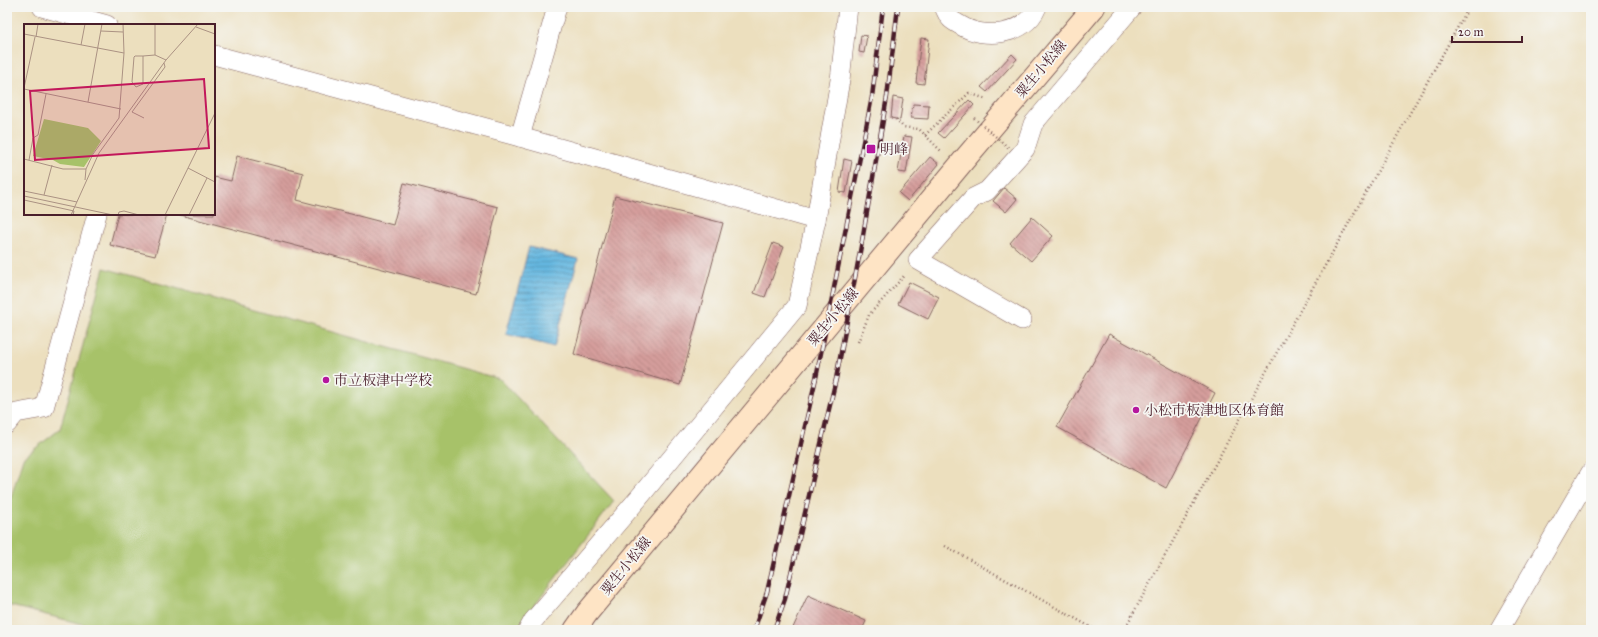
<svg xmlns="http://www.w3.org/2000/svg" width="1598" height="637" font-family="'IM FELL Great Primer','Noto Serif JP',serif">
  <defs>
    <pattern id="water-rules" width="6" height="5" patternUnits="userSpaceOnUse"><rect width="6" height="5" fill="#65b7e0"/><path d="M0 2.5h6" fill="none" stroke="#5594b6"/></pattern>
    <pattern id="building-back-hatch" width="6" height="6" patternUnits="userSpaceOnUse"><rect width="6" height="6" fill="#d59e9c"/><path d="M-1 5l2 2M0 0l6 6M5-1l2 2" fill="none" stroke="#af807f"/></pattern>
  </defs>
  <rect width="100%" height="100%" fill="#f6f6f2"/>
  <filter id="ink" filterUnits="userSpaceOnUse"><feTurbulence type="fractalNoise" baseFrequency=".025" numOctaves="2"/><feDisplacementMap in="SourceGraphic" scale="8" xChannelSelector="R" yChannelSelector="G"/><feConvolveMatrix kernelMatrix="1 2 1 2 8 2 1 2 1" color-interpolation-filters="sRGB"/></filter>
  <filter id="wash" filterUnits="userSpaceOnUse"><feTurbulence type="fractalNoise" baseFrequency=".012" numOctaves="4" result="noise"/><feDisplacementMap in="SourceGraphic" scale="16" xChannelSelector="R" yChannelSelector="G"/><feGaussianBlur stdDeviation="0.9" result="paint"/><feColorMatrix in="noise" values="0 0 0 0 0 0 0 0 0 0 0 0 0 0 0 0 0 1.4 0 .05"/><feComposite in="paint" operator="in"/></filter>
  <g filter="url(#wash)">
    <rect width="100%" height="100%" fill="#ecdfbe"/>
    <!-- garden -->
    <path fill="#a7c269" stroke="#78704a" d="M104 268 500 379 614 501 516 630H106L7 605V510L23 458 60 429Z"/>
    <!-- water -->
    <path fill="url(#water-rules)" stroke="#586b86" d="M529 247 578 259 554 347 506 334Z"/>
    <g id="blocks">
      <!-- building -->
      <g fill="url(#building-back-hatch)">
        <path d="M861 35 867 36 864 53 859 52Z"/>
        <path d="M921 38 929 39 924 84 916 83Z"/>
        <path d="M1012 54 1017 59 987 92 981 87Z"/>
        <path d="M893 97 903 99 900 120 891 118Z"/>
        <path d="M969 100 974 105 944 138 938 133Z"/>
        <path d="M913 104 929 105 928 119 911 118Z"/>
        <path d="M904 136 912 137 906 173 898 172Z"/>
        <path d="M237 156 303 173 297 200 393 225 404 183 498 207 476 294 177 214H214V177L231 181Z"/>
        <path d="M930 157 939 164 908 201 899 193Z"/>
        <path d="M844 159 852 161 846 193 839 192Z"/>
        <path d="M1004 188 1017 199 1006 212 993 201Z"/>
        <path d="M615 196 723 223 680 385 574 354Z"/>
        <path d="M118 214H167L155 256 110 245Z"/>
        <path d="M1032 217 1053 236 1031 261 1010 243Z"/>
        <path d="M773 243 784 247 765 297 754 293Z"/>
        <path d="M909 282 939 297 928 319 898 304Z"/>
        <path d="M1109 334 1215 393 1166 488 1057 427Z"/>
        <path d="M808 595 866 621 862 630H792Z"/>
      </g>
    </g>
  </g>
  <g filter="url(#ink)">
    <use href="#blocks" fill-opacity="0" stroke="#83625e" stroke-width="1"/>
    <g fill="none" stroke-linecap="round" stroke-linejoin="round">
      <!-- street casing -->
      <g stroke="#83625e" stroke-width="20">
        <g id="street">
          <path d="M42 7 107 25"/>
          <path d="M944 7C946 10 947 15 950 18 952 21 957 23 960 25 984 40 1025 36 1037 7"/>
          <path d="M214 55 520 137 816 220"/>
          <path d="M520 137 557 7"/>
          <path d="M1022 320 918 260 973 198 987 191 1025 149 1033 124 1132 7"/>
          <path d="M7 424 16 413 44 408 97 214"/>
          <path d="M528 630 533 621 637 500 797 306 816 220 826 161 840 80 848 7"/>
          <path d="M1499 630 1591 472"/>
        </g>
      </g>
      <!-- secondary casing -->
      <g stroke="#83625e" stroke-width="24">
        <path id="secondary" d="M575 630 587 613 964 160 1094 7"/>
      </g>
      <!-- path -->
      <g stroke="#83625e" stroke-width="2.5" stroke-dasharray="1 3" stroke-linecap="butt">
        <path d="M896 119 903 127 919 129 941 151"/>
        <path d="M925 135 969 93 986 99"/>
        <path d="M858 342 869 315 904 276"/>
        <path d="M945 546 1096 630"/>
        <path d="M1124 630 1272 361 1469 7"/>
      </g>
      <!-- street -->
      <use href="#street" stroke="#fff" stroke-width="19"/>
      <!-- secondary -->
      <use href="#secondary" stroke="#fee4c5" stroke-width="22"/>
      <!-- rail casing -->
      <g stroke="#4a1f2b" stroke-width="4.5">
        <g id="rail">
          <path d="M754 630 767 592 816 378 872 97 883 7"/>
          <path d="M774 630 785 599 836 379 862 241 887 97 898 7"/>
        </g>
      </g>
      <!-- rail -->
      <use href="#rail" stroke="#f6f6f2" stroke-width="3" stroke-dasharray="9" stroke-linecap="butt"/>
      <!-- path-bridge -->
      <path stroke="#83625e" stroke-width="2.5" stroke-dasharray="1 3" stroke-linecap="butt" d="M974 118 1010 149"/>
    </g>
  </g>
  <!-- markers -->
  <g fill="#b5179e" stroke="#f6f6f2" stroke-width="1.5">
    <rect x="866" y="144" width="10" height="10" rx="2"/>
    <circle cx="326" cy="380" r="4"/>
    <circle cx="1136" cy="410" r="4"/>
  </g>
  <g text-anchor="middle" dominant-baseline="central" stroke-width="3.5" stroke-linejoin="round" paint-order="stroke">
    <!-- street labels -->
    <g font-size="14" fill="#4a1f2b" stroke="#f6f6f2">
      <text transform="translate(1041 69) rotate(-50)">粟生小松線</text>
      <text transform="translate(833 317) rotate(-50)">粟生小松線</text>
      <text transform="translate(626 566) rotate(-51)">粟生小松線</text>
    </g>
    <!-- poi labels -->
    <g font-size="14" fill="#4a1f2b" stroke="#f6f6f2" text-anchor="start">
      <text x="880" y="149">明峰</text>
      <text x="334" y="380">市立板津中学校</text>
      <text x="1144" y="410">小松市板津地区体育館</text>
    </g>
  </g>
  <!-- overview -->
  <g transform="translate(24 24)">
    <rect width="191" height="191" fill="#ecdfbe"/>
    <path d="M20 95 64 104 77 117 60 143 36 140 29 136 9 132Z" fill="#a7c269"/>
    <path fill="none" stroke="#ab9283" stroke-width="1" d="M131 0V31M172 3 191 10M77 7 99 8M0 10 100 29M12 13 14 0M57 21 61 0M119 32V60L112 63 108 58 110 33 111 32H119L131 31 142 36M0 64 11 13M0 65 97 85M64 78 78 0M120 94 108 88 141 43 140 39M0 135 39 145H62M5 136 9 114 14 111 22 70M164 144 191 158M61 156 62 145 69 130 95 94 100 29 99 0M0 167 53 178M20 171 28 141M0 172 89 191M0 176 50 187 49 191M47 191 75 129 142 36 174 0M94 191 95 188 100 187 115 191M141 191 191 89M165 191 183 154"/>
    <path fill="#c2185b" fill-opacity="0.15" stroke="#c2185b" stroke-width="2" d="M180 55 185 124 11 136 6 67Z"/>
    <rect width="191" height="191" fill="none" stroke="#4a1f2b" stroke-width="2"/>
  </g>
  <!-- margin -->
  <rect width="1598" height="637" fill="none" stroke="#f6f6f2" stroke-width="24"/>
  <!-- scale -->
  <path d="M1452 36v6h70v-6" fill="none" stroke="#4a1f2b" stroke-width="2"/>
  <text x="1458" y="36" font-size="12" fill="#4a1f2b" stroke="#f6f6f2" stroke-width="3" paint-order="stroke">20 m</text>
</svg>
